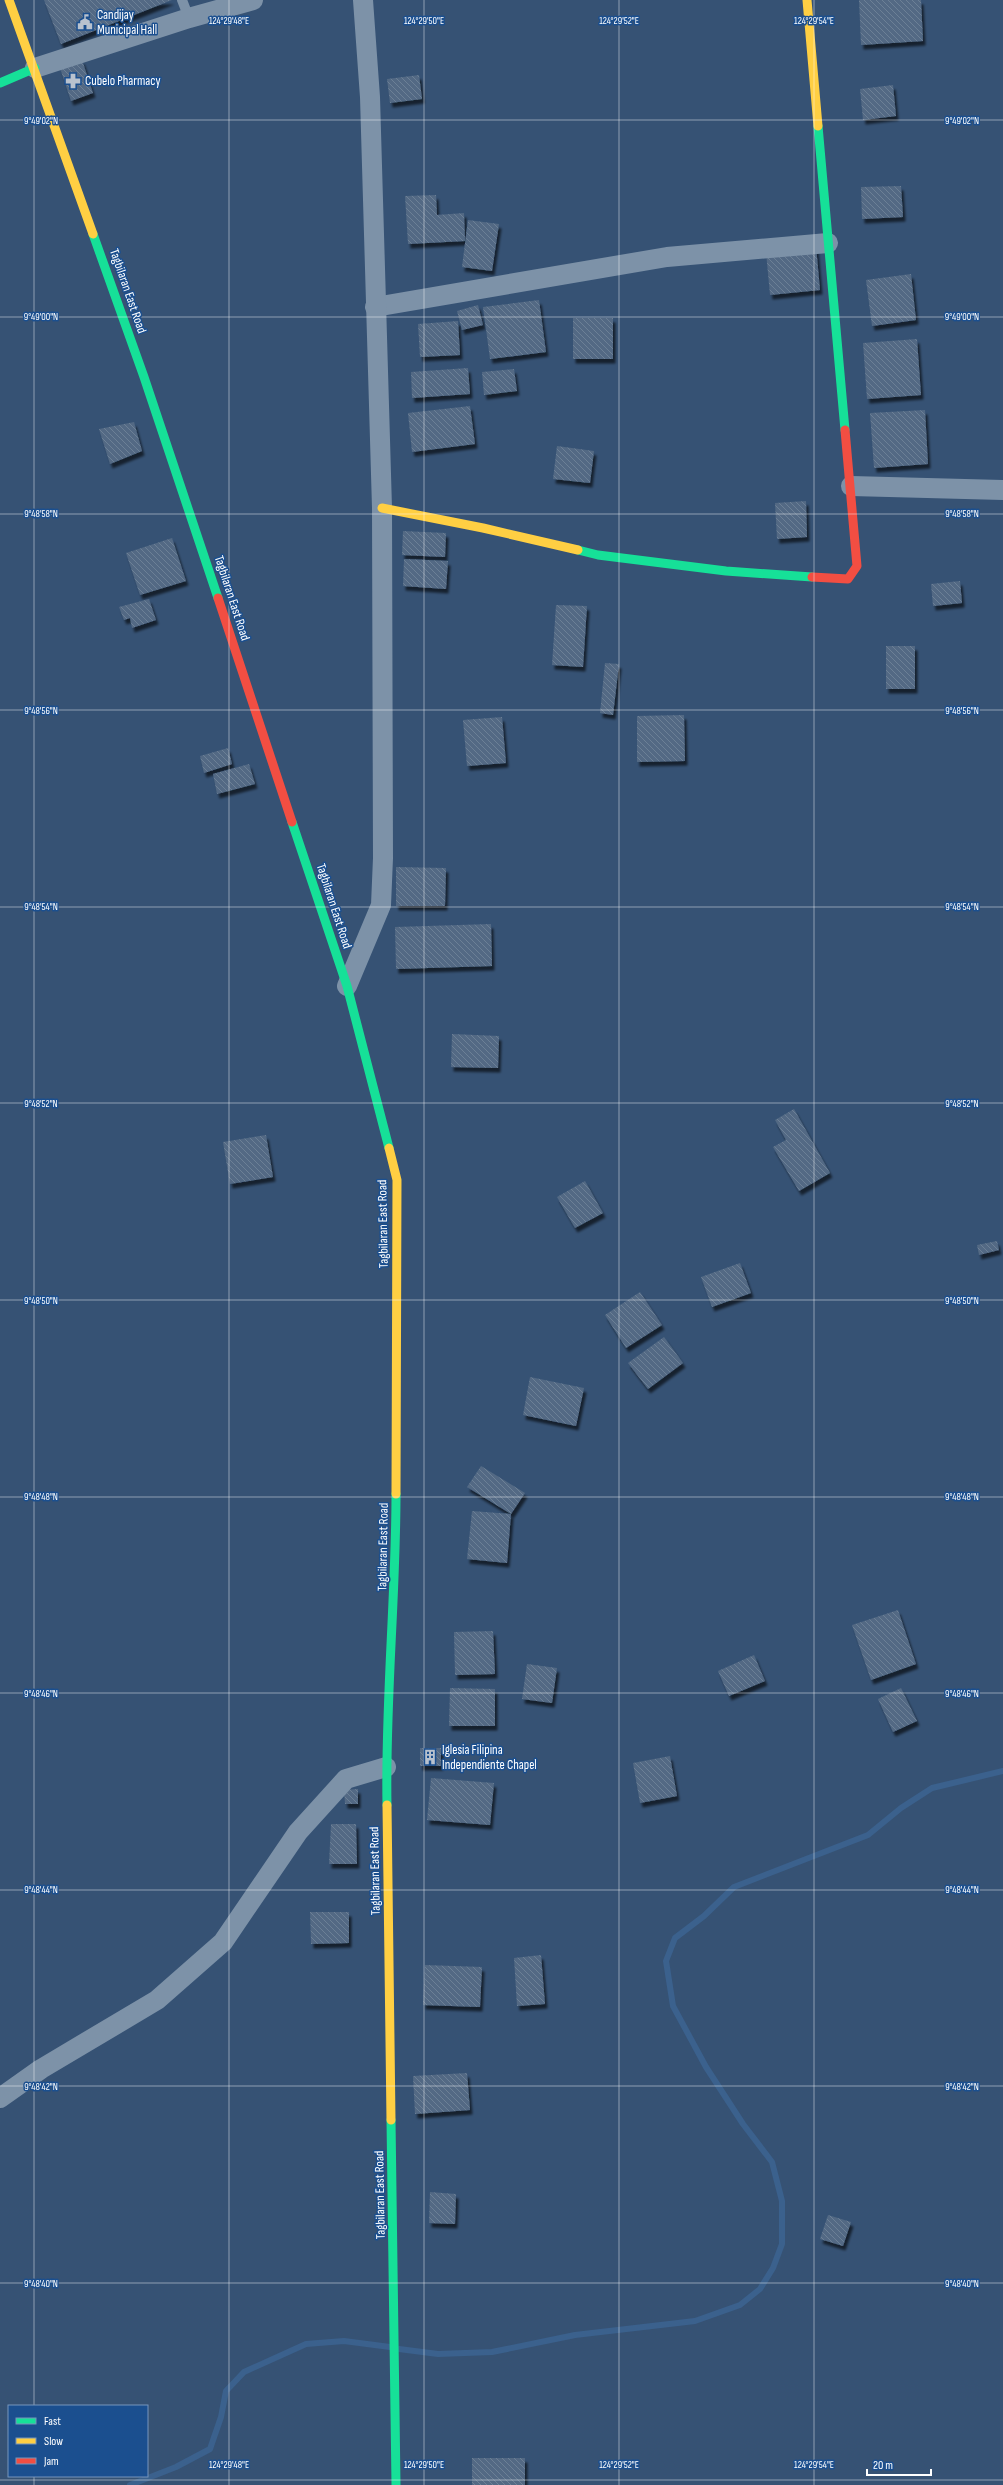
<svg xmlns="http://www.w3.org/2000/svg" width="1003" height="2485" font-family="'Sofia Sans Condensed',sans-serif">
  <defs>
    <pattern id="building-back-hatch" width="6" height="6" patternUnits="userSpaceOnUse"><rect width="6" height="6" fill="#526984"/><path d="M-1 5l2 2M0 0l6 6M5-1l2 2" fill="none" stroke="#6c8096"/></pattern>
    <filter id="shadow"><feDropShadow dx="2.5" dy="4.5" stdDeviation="1" flood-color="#0009"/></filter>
  </defs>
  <rect width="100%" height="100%" fill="#365274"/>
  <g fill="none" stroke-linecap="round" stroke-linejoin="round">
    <!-- stream -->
    <g stroke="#3b618d" stroke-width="6">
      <path d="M399 2349 438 2354 492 2352 575 2335 695 2321 740 2305 760 2289 773 2268 782 2244V2201L772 2162 743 2124 706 2067 673 2006 666 1961 675 1938 704 1916 734 1887 868 1835 901 1808 932 1788 1003 1771"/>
      <path d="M130 2485 176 2467 210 2449 221 2417 226 2391 244 2372 306 2344 344 2341 390 2347"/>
    </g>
  </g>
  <!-- building -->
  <g fill="url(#building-back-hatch)" filter="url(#shadow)">
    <path d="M44 0H172L61 44Z"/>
    <path d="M859 0H921L923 41 861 45Z"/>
    <path d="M82 60 93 93 71 101 60 68Z"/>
    <path d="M419 75 422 99 390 103 387 79Z"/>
    <path d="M893 85 896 116 863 120 860 89Z"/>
    <path d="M901 186 903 217 862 219 861 187Z"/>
    <path d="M436 195 437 215 464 213 465 241 408 244 405 196Z"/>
    <path d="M468 220 499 224 492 271 462 267Z"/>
    <path d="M816 246 820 290 770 295 766 252Z"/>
    <path d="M911 274 916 320 872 326 866 280Z"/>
    <path d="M539 300 546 352 490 359 483 307Z"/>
    <path d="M478 305 483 325 462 330 457 311Z"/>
    <rect x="573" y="318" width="40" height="41"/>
    <path d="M458 321 460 355 420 357 418 324Z"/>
    <path d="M917 339 921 395 867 399 863 343Z"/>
    <path d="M468 368 470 394 412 398 411 372Z"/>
    <path d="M514 369 517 391 484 395 482 372Z"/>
    <path d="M470 406 475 444 412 452 408 413Z"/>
    <path d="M925 410 928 464 874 468 870 413Z"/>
    <path d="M134 422 142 451 110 464 99 429Z"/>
    <path d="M557 446 594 451 590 483 553 479Z"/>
    <path d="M806 501 807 537 777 539 775 503Z"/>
    <path d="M403 531 446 533 445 557 402 555Z"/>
    <path d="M172 538 186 581 140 595 126 553Z"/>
    <path d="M404 559 448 561 446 589 403 586Z"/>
    <path d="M960 581 962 603 933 606 931 584Z"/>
    <path d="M149 599 156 620 132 628 130 618 124 620 119 607Z"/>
    <path d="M556 605 587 606 583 667 552 665Z"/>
    <rect x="886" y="646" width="29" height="43"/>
    <path d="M605 663 619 664 613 715 600 713Z"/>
    <path d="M684 715 685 761 637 762V716Z"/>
    <path d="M502 717 506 763 467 766 463 720Z"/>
    <path d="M228 748 232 764 204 773 200 756Z"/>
    <path d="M249 764 255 784 217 794 213 774Z"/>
    <path d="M396 867 446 868 445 906H396Z"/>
    <path d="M491 924 492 966 396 969 395 927Z"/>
    <path d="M452 1034 499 1036 498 1068 451 1067Z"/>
    <path d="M794 1109 830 1173 799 1191 773 1147 786 1140 775 1120Z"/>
    <path d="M266 1135 273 1177 230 1184 223 1142Z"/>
    <path d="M585 1181 603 1213 575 1228 557 1197Z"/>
    <path d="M997 1241 999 1250 979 1255 977 1245Z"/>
    <path d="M740 1263 751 1293 712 1307 701 1277Z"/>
    <path d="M640 1292 662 1325 626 1348 605 1315Z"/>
    <path d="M664 1337 683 1363 648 1389 628 1363Z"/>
    <path d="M530 1377 584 1388 576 1426 523 1415Z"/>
    <path d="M481 1466 525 1493 511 1514 467 1487Z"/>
    <path d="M472 1511 511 1514 507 1563 467 1559Z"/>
    <path d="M898 1610 916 1664 871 1680 852 1625Z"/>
    <path d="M493 1631 495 1674 455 1675 454 1632Z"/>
    <path d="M754 1655 765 1681 729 1696 718 1671Z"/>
    <path d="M527 1664 557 1668 552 1703 522 1699Z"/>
    <path d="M450 1688 495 1689V1726H449Z"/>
    <path d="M901 1688 917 1721 893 1732 878 1699Z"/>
    <rect x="420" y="1748" width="21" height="18"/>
    <path d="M670 1756 677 1796 640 1803 633 1763Z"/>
    <path d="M431 1778 494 1783 490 1825 427 1820Z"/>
    <path d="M358 1789V1804H345L344 1790Z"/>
    <path d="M331 1824H356L357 1864H329Z"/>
    <path d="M310 1912H349V1943L311 1944Z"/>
    <path d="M541 1955 545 2004 517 2006 514 1958Z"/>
    <path d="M425 1965 482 1967 480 2007 423 2005Z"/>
    <path d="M467 2073 470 2110 415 2114 413 2076Z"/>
    <path d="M430 2192 456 2194 455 2224 429 2223Z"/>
    <path d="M828 2215 851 2222 843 2246 820 2239Z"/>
    <rect x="472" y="2458" width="53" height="27"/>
  </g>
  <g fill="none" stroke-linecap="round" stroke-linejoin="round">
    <!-- lane -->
    <path stroke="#7d92a8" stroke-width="10" d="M182 0 189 18"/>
    <!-- street -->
    <g stroke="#7d92a8" stroke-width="20">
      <path d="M35 68 189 18 253 0"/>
      <path d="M375 307 667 257 828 243"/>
      <path d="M851 486 1003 490"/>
      <path d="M347 986 381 905 383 858 382 508 370 97 363 0"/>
      <path d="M0 2098 41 2069 157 2000 223 1942 298 1832 346 1779 386 1767"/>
    </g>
    <!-- fast -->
    <g stroke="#16e098" stroke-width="9">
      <path d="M0 83 35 68"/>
      <path d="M818 126 845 430"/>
      <path d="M93 234 144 377 218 598"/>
      <path d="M578 550 598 555 726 571 812 577"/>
      <path d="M292 822 347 986 389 1148"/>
      <path d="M387 1805C385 1701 396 1598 396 1494"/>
      <path d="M391 2120 396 2485"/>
    </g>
    <!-- slow -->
    <g stroke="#ffcf43" stroke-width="9">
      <path d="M9 0 93 234"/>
      <path d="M807 0 818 126"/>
      <path d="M382 508 483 528 578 550"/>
      <path d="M389 1148 397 1180 396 1494"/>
      <path d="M387 1805 391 2120"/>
    </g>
    <!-- jam -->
    <g stroke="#f24e42" stroke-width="9">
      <path d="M812 577 848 579 857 566 845 430"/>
      <path d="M218 598 292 822"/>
    </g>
  </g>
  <!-- ticks -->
  <path fill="none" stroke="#fff" stroke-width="1" stroke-opacity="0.45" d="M34 0V2406M229 0V2485M424 0V2485M619 0V2485M814 0V2485M0 120H1003M0 317H1003M0 514H1003M0 710H1003M0 907H1003M0 1103H1003M0 1300H1003M0 1497H1003M0 1693H1003M0 1890H1003M0 2086H1003M0 2283H1003M34 2476V2485M0 2480H1003"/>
  <!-- icons -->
  <defs>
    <g id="civic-bare" transform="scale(1.2)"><path d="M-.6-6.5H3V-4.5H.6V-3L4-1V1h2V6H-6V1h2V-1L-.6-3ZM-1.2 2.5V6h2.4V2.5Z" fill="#b9c2ce" stroke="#1b4f8f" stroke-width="2.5" paint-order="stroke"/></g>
    <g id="pharmacy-bare" transform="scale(1.2)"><path d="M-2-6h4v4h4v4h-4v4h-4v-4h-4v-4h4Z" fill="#b9c2ce" stroke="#1b4f8f" stroke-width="2.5" paint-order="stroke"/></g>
    <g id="building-bare" transform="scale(1.2)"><path d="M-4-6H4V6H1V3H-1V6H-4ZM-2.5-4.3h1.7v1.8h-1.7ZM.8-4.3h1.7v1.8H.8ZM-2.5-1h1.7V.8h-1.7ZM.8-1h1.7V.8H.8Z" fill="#b9c2ce" stroke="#1b4f8f" stroke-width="2.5" paint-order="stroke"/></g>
  </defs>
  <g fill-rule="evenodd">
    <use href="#civic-bare" x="85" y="22"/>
    <use href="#pharmacy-bare" x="73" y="81"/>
    <use href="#building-bare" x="430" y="1757"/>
  </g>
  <g text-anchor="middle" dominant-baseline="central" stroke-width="3" stroke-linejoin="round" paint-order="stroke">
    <!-- poi labels -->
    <g font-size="13" fill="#fff" stroke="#1b4f8f" text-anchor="start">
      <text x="97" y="15">Candijay<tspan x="97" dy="15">Municipal Hall</tspan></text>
      <text x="85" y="81">Cubelo Pharmacy</text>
      <text x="442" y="1750">Iglesia Filipina<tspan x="442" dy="15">Independiente Chapel</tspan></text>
    </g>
    <!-- street labels -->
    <g font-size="13" fill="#fff" stroke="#1b4f8f">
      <text transform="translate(128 291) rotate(71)">Tagbilaran East Road</text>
      <text transform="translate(232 598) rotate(72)">Tagbilaran East Road</text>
      <text transform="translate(334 906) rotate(72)">Tagbilaran East Road</text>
      <text transform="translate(383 1224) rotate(-91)">Tagbilaran East Road</text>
      <text transform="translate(383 1547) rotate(-89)">Tagbilaran East Road</text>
      <text transform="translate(375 1871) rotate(-91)">Tagbilaran East Road</text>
      <text transform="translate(380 2195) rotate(-91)">Tagbilaran East Road</text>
    </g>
  </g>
  <g font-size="10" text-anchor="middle" fill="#fff" stroke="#1b4f8f" stroke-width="3" stroke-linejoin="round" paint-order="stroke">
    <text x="229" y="24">124°29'48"E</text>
    <text x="424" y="24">124°29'50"E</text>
    <text x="619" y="24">124°29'52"E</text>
    <text x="814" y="24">124°29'54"E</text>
    <text x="41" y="124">9°49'02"N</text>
    <text x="962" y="124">9°49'02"N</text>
    <text x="41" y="320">9°49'00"N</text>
    <text x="962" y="320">9°49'00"N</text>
    <text x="41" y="517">9°48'58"N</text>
    <text x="962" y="517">9°48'58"N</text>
    <text x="41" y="714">9°48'56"N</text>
    <text x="962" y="714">9°48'56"N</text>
    <text x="41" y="910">9°48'54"N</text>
    <text x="962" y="910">9°48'54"N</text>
    <text x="41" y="1107">9°48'52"N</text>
    <text x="962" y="1107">9°48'52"N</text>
    <text x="41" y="1304">9°48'50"N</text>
    <text x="962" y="1304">9°48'50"N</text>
    <text x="41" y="1500">9°48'48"N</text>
    <text x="962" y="1500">9°48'48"N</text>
    <text x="41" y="1697">9°48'46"N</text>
    <text x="962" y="1697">9°48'46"N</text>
    <text x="41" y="1893">9°48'44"N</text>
    <text x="962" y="1893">9°48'44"N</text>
    <text x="41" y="2090">9°48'42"N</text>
    <text x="962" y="2090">9°48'42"N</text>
    <text x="41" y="2287">9°48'40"N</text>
    <text x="962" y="2287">9°48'40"N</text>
    <text x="229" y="2468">124°29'48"E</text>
    <text x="424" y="2468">124°29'50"E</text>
    <text x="619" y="2468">124°29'52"E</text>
    <text x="814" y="2468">124°29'54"E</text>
  </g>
  <!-- legend -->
  <rect x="8" y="2405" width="140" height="72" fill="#1b4f8f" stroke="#7695bc"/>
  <rect x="16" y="2418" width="20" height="6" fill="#16e098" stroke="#7695bc"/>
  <text x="44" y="2425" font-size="12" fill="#ffffff">Fast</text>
  <rect x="16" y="2438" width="20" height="6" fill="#ffcf43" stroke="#7695bc"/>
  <text x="44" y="2445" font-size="12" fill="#ffffff">Slow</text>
  <rect x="16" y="2458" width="20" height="6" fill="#f24e42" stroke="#7695bc"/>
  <text x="44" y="2465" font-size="12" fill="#ffffff">Jam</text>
  <!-- scale -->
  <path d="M867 2469v6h64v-6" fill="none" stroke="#ffffff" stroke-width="2"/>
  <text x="873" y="2469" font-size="12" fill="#ffffff" stroke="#1b4f8f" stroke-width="3" paint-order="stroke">20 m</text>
</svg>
